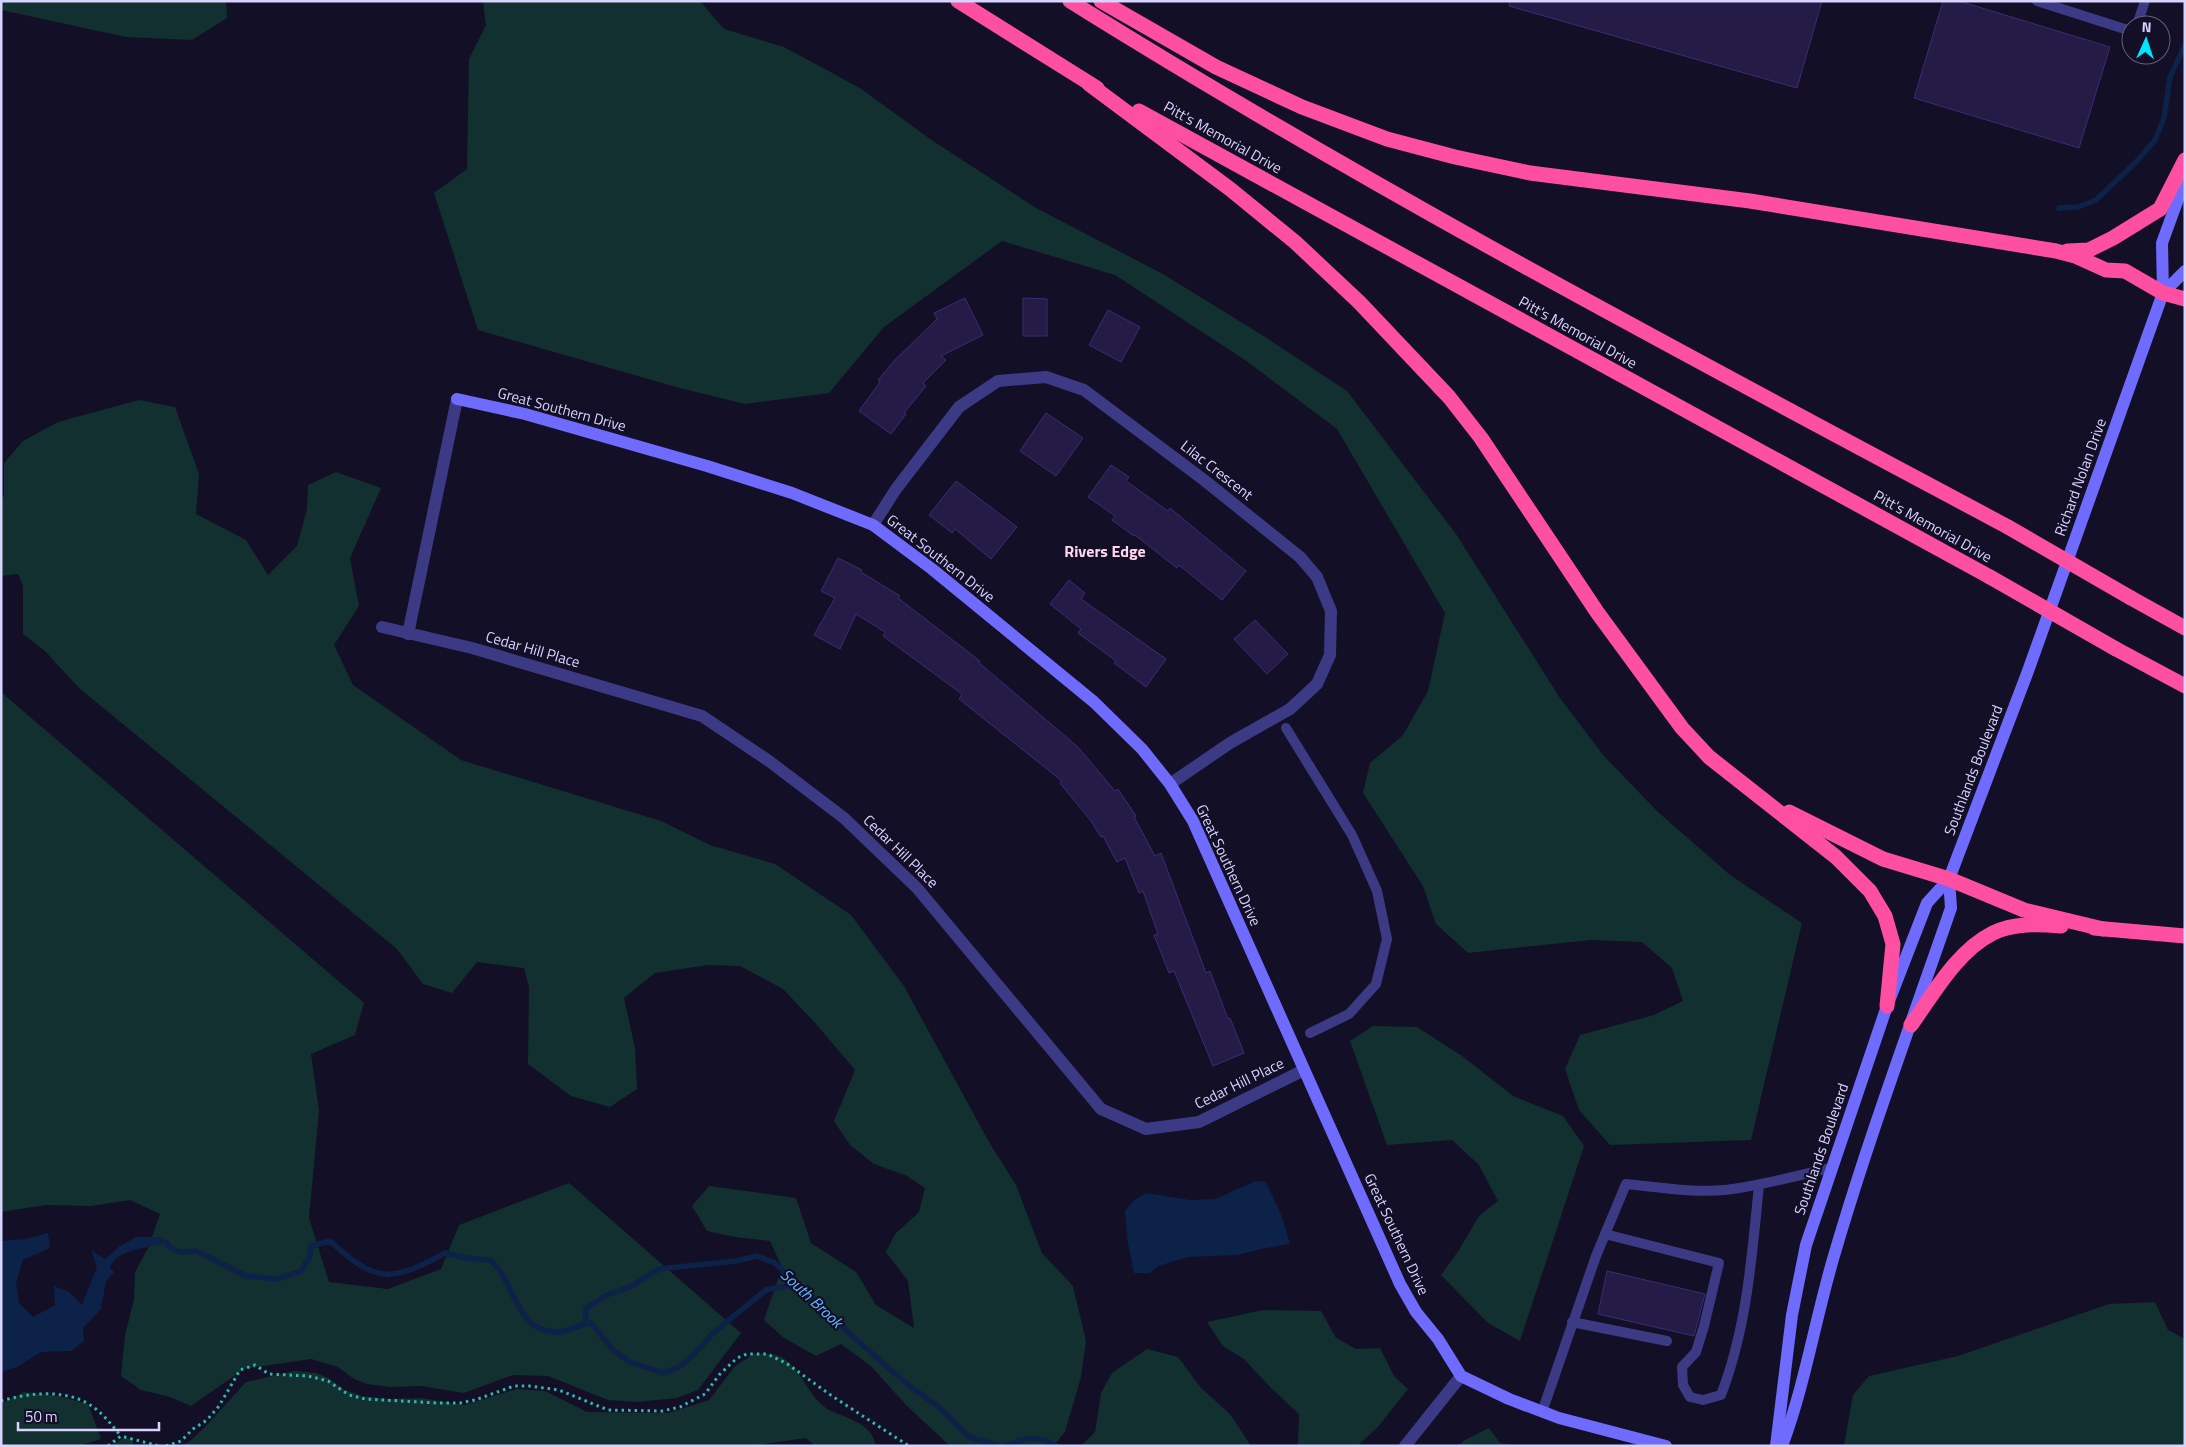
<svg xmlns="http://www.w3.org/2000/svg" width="2186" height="1447" font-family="'Titillium Web',sans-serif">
  <rect width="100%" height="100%" fill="#130f26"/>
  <!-- green -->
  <g fill="#12302f">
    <path d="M1 1H226L227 18 192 40 126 37 1 10Z"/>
    <path d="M483 1H700L724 29 784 47 860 88 930 139 1036 208 1163 274 1262 335 1347 391 1456 534 1560 698 1604 756 1658 812 1730 875 1802 923 1751 1140 1610 1145 1579 1110 1565 1069 1580 1035 1654 1015 1683 1001 1672 968 1642 942 1591 940 1468 953 1436 924 1423 886 1363 793 1370 763 1403 735 1428 691 1445 613 1337 429 1245 360 1115 275 1002 241 884 327 829 393 745 404 676 387 478 330 434 193 467 169 469 59 486 25Z"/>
    <path d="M139 400 175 407 199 474 196 514 246 540 268 575 297 546 307 509 308 485 336 472 381 488 350 558 359 606 334 645 353 685 461 760 661 821 710 845 775 864 851 915 904 986 989 1142 1016 1185 1042 1253 1073 1286 1086 1341 1081 1377 1065 1432 1053 1446H950L906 1405 871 1366 841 1344 816 1356 784 1338 764 1320 782 1267 770 1241 735 1237 707 1231 692 1206 709 1186 796 1198 811 1243 856 1272 876 1305 914 1328 908 1281 886 1252 895 1234 919 1212 925 1188 907 1176 874 1164 850 1145 834 1121 855 1070 816 1024 783 989 740 966 708 965 655 973 624 998 635 1048 637 1089 610 1107 571 1096 528 1064 529 987 524 968 477 962 452 993 423 984 397 949 79 688 45 651 23 634V586L18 574 1 576V499L4 496V463L23 441 58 422Z"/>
    <path d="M1 692 364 1003 355 1035 311 1054 319 1110 309 1218 329 1282 388 1289 441 1269 459 1225 569 1183 741 1333 698 1390 677 1398 637 1402 608 1400 548 1376 513 1375 464 1393 421 1386 391 1387 367 1384 354 1379 338 1367 311 1359 244 1369 191 1406 170 1397 141 1390 121 1376 125 1335 134 1299 135 1272 148 1248 160 1214 130 1200 91 1206 46 1205 1 1212Z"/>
    <path d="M1373 1026 1417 1027 1462 1056 1513 1096 1563 1116 1584 1146 1520 1341 1488 1323 1441 1275 1459 1250 1479 1216 1498 1201 1479 1165 1452 1140 1387 1145 1350 1041Z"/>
    <path d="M2155 1302 2168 1330 2185 1339V1446H1844L1853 1395 1869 1376 1958 1356 2109 1304Z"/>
    <path d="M1263 1310 1321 1311 1336 1338 1356 1349 1380 1348 1394 1376 1408 1389 1377 1428 1357 1446H1298L1299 1414 1270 1387 1244 1359 1223 1346 1207 1322Z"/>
    <path d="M1147 1349 1178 1357 1201 1388 1230 1414 1251 1446H1081L1095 1432 1101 1393 1112 1373Z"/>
    <path d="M754 1354C761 1354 771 1353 777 1355 800 1364 807 1395 826 1408 844 1419 871 1420 876 1446H815L806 1438 749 1446H181L189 1442 205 1427 246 1382 294 1371 316 1373 330 1379 343 1389 362 1396 389 1399 421 1398 464 1405 517 1389 545 1391 587 1412 668 1413 709 1400 735 1366Z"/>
    <path d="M24 1392 58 1396 88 1404 101 1439 78 1446H1V1404Z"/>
    <path d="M1489 1428 1500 1443 1521 1446H1458L1465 1440Z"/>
    <path d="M123 1438 133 1439V1446H112Z"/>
  </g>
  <!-- water -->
  <g fill="#0c2248">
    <path d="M1256 1181 1266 1182 1282 1217 1290 1244 1261 1249 1237 1255 1188 1257 1158 1266 1150 1273H1134L1128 1244 1125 1211 1134 1200 1146 1193 1190 1200 1215 1199Z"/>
    <path d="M48 1233 50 1248 23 1260 16 1283 19 1303 33 1317 55 1305 54 1286 69 1292 82 1305 97 1267 91 1250 105 1259 120 1246 136 1237H162L166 1242C149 1249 117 1248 110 1268L114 1272 106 1281 101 1309 83 1328 84 1341 71 1351 41 1352 17 1367 1 1372V1241L26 1239Z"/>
  </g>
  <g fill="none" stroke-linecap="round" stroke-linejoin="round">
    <!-- stream -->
    <g stroke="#0c2248" stroke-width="5.5">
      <path d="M2059 208 2078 207 2096 200 2138 160 2155 140 2164 118 2170 77 2185 45"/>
      <path d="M166 1242 168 1246 179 1252 197 1251 246 1276 278 1279 301 1271 310 1256 311 1246 330 1241C376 1283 390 1283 445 1253L466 1258 490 1260C516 1281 514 1332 557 1332 567 1332 580 1324 591 1323L613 1350 630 1362 663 1373 679 1367 694 1354 713 1333 766 1290 785 1286 795 1287 812 1297"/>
      <path d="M811 1296 851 1335 907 1384 939 1407 969 1437 999 1446"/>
      <path d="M585 1323 586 1308 607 1295 630 1287 659 1269 736 1261 757 1256 775 1263 802 1288"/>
      <path d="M1005 1446C1026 1438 1037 1434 1057 1446"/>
    </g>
  </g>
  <!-- building -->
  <g fill="#241b47" stroke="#3b2d73">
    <path d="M1510 1H1822L1797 88 1509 6Z"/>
    <path d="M1943 1H1959L2110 47 2079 148 1914 98Z"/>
    <path d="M965 298 983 335 941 356 946 360 923 383 926 386 904 413 906 414 891 434 859 411 880 382 878 380 895 360 937 319 934 313Z"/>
    <path d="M1023 298 1047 299V336H1023Z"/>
    <path d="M1108 310 1140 327 1121 362 1089 345Z"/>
    <path d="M1046 413 1083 438 1056 476 1020 451Z"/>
    <path d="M1111 465 1129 477 1126 481 1168 511 1170 508 1246 571 1222 600 1179 565 1177 568 1135 535 1134 536 1112 520 1115 516 1088 497Z"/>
    <path d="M956 481 1017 527 991 559 955 529 952 533 929 515Z"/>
    <path d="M838 558 862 570 861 572 900 596 898 598 980 661 978 662 1078 747 1115 791 1118 789 1136 816 1134 817 1155 856 1161 853 1206 973 1210 971 1228 1019 1230 1018 1244 1053 1213 1066 1174 971 1169 973 1154 935 1158 934 1143 891 1139 893 1125 858 1117 862 1103 836 1101 837 1091 821 1060 783 1062 781 959 699 962 694 883 636 885 632 856 614 840 649 814 635 835 598 821 591Z"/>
    <path d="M1069 580 1085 593 1081 599 1166 659 1146 687 1114 663 1116 661 1078 633 1081 629 1050 604Z"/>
    <path d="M1255 620 1288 654 1267 674 1234 639Z"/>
    <path d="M1607 1271 1705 1294 1694 1336 1598 1314Z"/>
  </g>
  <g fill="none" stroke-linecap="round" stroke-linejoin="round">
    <!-- path -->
    <g stroke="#2fb8b0" stroke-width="3" stroke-dasharray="2.5 4" stroke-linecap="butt">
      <path d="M1 1401C31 1392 72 1388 97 1410 106 1417 113 1427 121 1436"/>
      <path d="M108 1446 121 1436 159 1446"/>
      <path d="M166 1446 181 1441 193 1429 207 1420 219 1406 240 1370 255 1365 269 1374 308 1376 328 1381 349 1395 365 1399 438 1403H460L475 1400 514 1386H529L559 1390 608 1410 662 1411 680 1407 705 1394 719 1375 737 1358 747 1354H767L786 1363 832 1396 909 1446"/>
    </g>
    <!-- lane -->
    <g stroke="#3d3a85" stroke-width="10">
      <path d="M2037 1 2131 31"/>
      <path d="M2137 25 2145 1"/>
      <path d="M1286 728 1352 835 1377 891 1387 939 1376 984 1349 1014 1310 1033"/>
      <path d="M1605 1234 1719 1263 1704 1326 1696 1352 1682 1367 1683 1385 1690 1397 1703 1400 1721 1395C1747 1328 1752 1255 1759 1185"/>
      <path d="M1572 1322 1667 1341"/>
      <path d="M1542 1412 1596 1256 1626 1184C1658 1187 1693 1193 1725 1190 1761 1186 1796 1176 1830 1168"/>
    </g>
    <!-- street -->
    <g stroke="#3d3a85" stroke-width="12">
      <path d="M873 525 896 489 959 407 998 381 1046 377 1084 390 1204 480 1300 557 1317 577 1331 611 1330 655 1317 684 1290 709 1230 743 1170 784"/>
      <path d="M382 627 472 648 702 716 769 761 844 818 917 888 1101 1109 1146 1129 1199 1122 1304 1070"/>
      <path d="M408 634 457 399"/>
      <path d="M1405 1446 1461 1376"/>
    </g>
    <!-- secondary -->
    <g stroke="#6f6bff" stroke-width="12">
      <path d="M2163 293 2185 271"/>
      <path d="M457 399 525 414 707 466 792 493 873 525 932 569 1094 702 1142 749 1170 784 1193 821 1400 1284 1416 1312 1438 1339 1461 1376 1509 1399 1559 1418 1666 1446"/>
      <path d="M1776 1446 1792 1315 1806 1245 1887 1006 1927 903 1949 879 2028 671 2163 293 2162 243 2185 180"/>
      <path d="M1782 1446C1806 1382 1816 1314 1836 1249 1870 1134 1912 1021 1951 908L1949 879"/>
    </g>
    <!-- highway -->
    <g stroke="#ff4fa3" stroke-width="15">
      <path d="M958 1 1097 88"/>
      <path d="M1070 1C1374 191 1692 358 2008 527"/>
      <path d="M1101 1 1216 67 1302 107 1387 139 1455 157 1530 173 1750 201 2056 251 2075 256 2106 270 2125 271 2163 293 2185 299"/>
      <path d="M1089 84 1230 189 1295 242 1359 302 1449 397 1481 438 1597 612 1682 728 1709 757 1836 857 1870 891 1885 916 1893 944 1887 1006"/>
      <path d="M1139 111 1990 577"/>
      <path d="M2067 251 2089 250 2113 238 2160 209 2185 160"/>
      <path d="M2131 598 2185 628"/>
      <path d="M2116 649 2185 686"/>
      <path d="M1789 812 1883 859 1949 879 2024 910 2103 929"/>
      <path d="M2094 928 2185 936"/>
      <path d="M1911 1025C1934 993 1957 951 1993 933 2013 923 2039 924 2061 926"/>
    </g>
    <!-- highway-bridge -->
    <g stroke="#ff4fa3" stroke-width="15">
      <path d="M2008 527 2131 598"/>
      <path d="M1990 577 2116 649"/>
    </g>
  </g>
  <g text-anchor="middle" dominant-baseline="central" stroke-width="4.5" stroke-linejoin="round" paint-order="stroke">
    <!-- street labels -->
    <g font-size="15" fill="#d9d4ff" stroke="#130f26">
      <text transform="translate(1223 137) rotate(29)">Pitt's Memorial Drive</text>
      <text transform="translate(1578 332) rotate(29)">Pitt's Memorial Drive</text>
      <text transform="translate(562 409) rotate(15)">Great Southern Drive</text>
      <text transform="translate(1217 470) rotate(38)">Lilac Crescent</text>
      <text transform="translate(2080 477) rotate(-70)">Richard Nolan Drive</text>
      <text transform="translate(1933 526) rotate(29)">Pitt's Memorial Drive</text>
      <text transform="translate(941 558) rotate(38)">Great Southern Drive</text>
      <text transform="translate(533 649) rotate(16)">Cedar Hill Place</text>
      <text transform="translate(1973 770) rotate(-69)">Southlands Boulevard</text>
      <text transform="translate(901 851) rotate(44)">Cedar Hill Place</text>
      <text transform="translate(1229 865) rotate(65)">Great Southern Drive</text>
      <text transform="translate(1239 1083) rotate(-26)">Cedar Hill Place</text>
      <text transform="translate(1821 1149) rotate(-71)">Southlands Boulevard</text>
      <text transform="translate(1397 1234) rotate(65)">Great Southern Drive</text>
    </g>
    <!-- neighbourhood labels -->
    <g font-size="16" font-weight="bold" fill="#ffd6f0" stroke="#130f26">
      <text x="1105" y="551">Rivers Edge</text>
    </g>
    <!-- water labels -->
    <g font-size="16" font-style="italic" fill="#62b6ff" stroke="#130f26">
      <text transform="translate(812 1298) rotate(43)">South Brook</text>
    </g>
  </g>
  <!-- border -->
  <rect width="2186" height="1447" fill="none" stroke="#d9d4ff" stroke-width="5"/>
  <!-- north arrow -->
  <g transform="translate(2146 40) rotate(3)"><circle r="24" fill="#130f26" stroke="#625e7d"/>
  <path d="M0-4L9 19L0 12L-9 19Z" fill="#00e5ff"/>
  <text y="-8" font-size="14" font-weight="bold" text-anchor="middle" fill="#d9d4ff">N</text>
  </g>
  <!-- scale -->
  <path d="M18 1422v8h141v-8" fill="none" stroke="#d9d4ff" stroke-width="2.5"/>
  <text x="25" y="1422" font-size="15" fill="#d9d4ff" stroke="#130f26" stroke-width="4" paint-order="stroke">50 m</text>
</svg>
